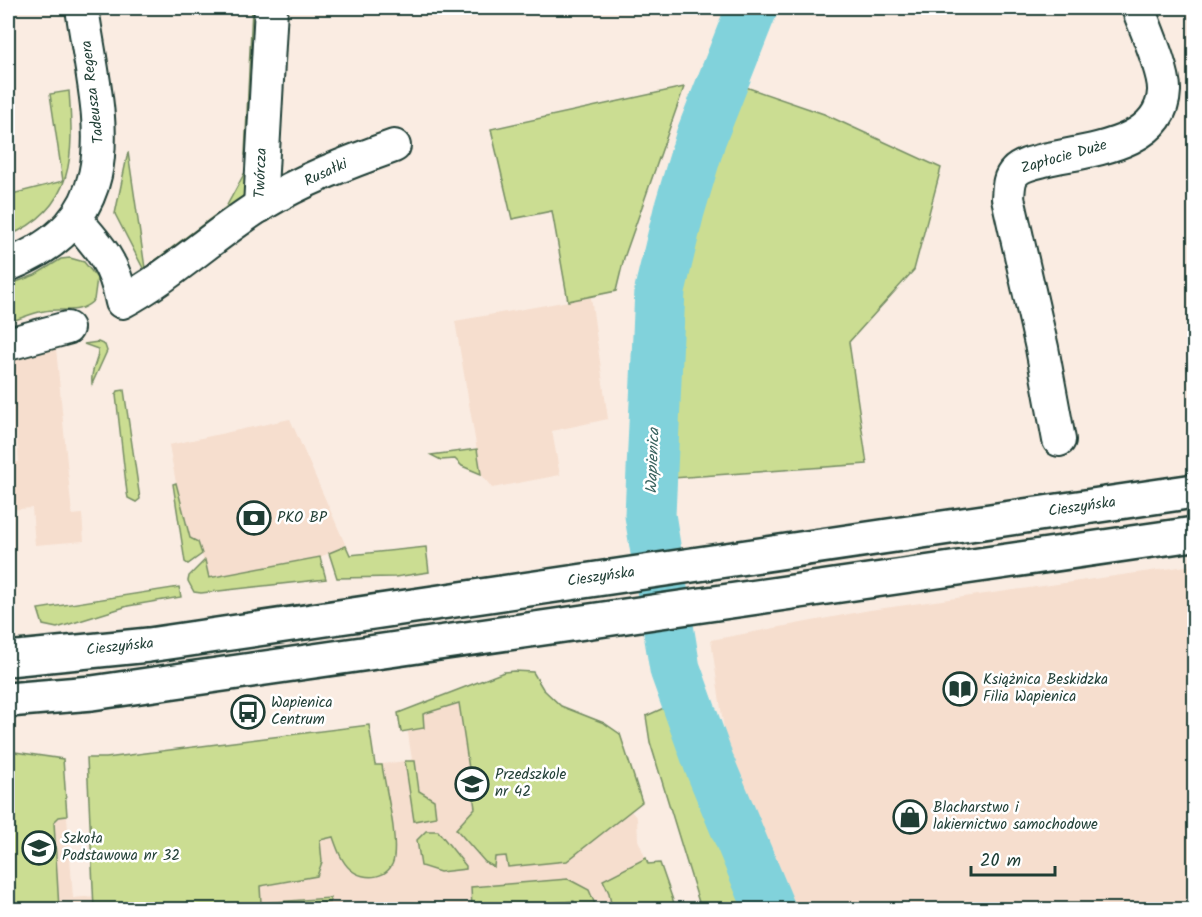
<svg xmlns="http://www.w3.org/2000/svg" width="1202" height="917" font-family="Kalam,sans-serif">
  <rect width="100%" height="100%" fill="#faece2"/>
  <filter id="ink" filterUnits="userSpaceOnUse"><feTurbulence type="fractalNoise" baseFrequency=".0167" numOctaves="2"/><feDisplacementMap in="SourceGraphic" scale="12" xChannelSelector="R" yChannelSelector="G"/><feConvolveMatrix kernelMatrix="1 2 1 2 8 2 1 2 1" color-interpolation-filters="sRGB"/></filter>
  <g filter="url(#ink)">
    <!-- built -->
    <g fill="#f6dece">
      <path d="M591 297 608 419 552 431 560 475 492 488 481 474 455 321Z"/>
      <path d="M56 348 72 515 82 514 84 541 35 545 32 508 8 510V463L19 462 10 361Z"/>
      <path d="M290 419 346 546 320 557 209 579 198 542 190 538 176 483 169 445Z"/>
      <path d="M1194 565V909H789L728 758 711 640 870 610Z"/>
      <path d="M517 683 543 708 620 734 642 802 631 811 637 818 638 840 648 864 660 863 676 909H8V753L63 762 73 898 107 895 299 734 369 725 375 765 412 760 406 720Z"/>
    </g>
    <!-- green -->
    <g fill="#cbdd92" stroke="#758d63" stroke-width="1.5">
      <path d="M252 8H260L252 155H245Z"/>
      <path d="M740 85 824 114 941 168 914 270 849 342 867 464 673 478 670 455C672 399 669 341 675 285 682 224 717 142 740 85Z"/>
      <path d="M684 87 624 258 616 291 568 301 552 211 512 219 491 129Z"/>
      <path d="M69 91C74 155 75 208 8 236V195L63 181 50 94Z"/>
      <path d="M128 152 145 268 226 207 244 174 252 175 246 195 241 204 145 272 115 214Z"/>
      <path d="M70 258 84 262 97 278 94 300C78 316 63 307 44 311 32 313 20 319 8 322V285L35 275 61 259Z"/>
      <path d="M98 342 105 345 107 351 92 384C90 367 99 362 98 349L84 344Z"/>
      <path d="M124 390 140 499 136 502 128 498 127 493 116 395 118 391Z"/>
      <path d="M477 449 481 474 462 466 455 459 441 460 431 455Z"/>
      <path d="M176 483 190 538 198 542 202 554 188 564 185 562 173 484Z"/>
      <path d="M346 546 350 555 426 547 429 572 395 577 337 578 329 553Z"/>
      <path d="M320 557 326 579 201 593 194 592 188 581 189 576 205 560 209 578Z"/>
      <path d="M179 587 181 597 128 606 57 628 43 625 38 609Z"/>
      <path d="M514 671 533 672 543 689 561 706 604 723 620 734 642 802 567 861 508 867 506 856 495 857 494 867 485 862 456 829 475 808 459 703 423 714 424 728 401 732 398 713 504 672Z"/>
      <path d="M666 707 701 776 755 909H701L650 742 646 716Z"/>
      <path d="M369 725 375 765H382C386 792 397 831 394 857 392 879 364 882 350 869 341 861 337 848 333 837L320 840 322 862 317 876 260 886 261 903 330 898V902L253 910 94 909 87 758H106Z"/>
      <path d="M8 751 63 759 67 816 59 817 54 822 59 909H8Z"/>
      <path d="M405 761H415L419 791 434 800 436 817 414 821Z"/>
      <path d="M426 831H438L466 866V869L440 872 421 866 417 840Z"/>
      <path d="M646 858 648 864 660 863 676 909H612L609 893 603 880Z"/>
      <path d="M568 879 589 890 597 909H575L574 901 472 909 471 887Z"/>
    </g>
    <g fill="none" stroke-linecap="round" stroke-linejoin="round">
      <!-- river -->
      <path stroke="#81d2db" stroke-width="51" d="M752 8 701 137 679 211 660 290 650 515 675 669 710 766 770 910"/>
      <!-- street casing -->
      <g stroke="#1f3d34" stroke-width="36">
        <g id="street">
          <path d="M260 206 271 8"/>
          <path d="M75 219C100 247 115 264 122 302 172 275 213 235 261 205 302 180 349 162 394 146"/>
          <path d="M8 265C134 216 97 113 82 8"/>
          <path d="M8 344 67 328"/>
          <path d="M1059 440 1042 348 1008 198C1009 188 1008 179 1015 172 1021 165 1036 162 1044 160 1086 150 1162 146 1164 91 1165 72 1145 27 1138 8"/>
        </g>
      </g>
      <!-- secondary casing -->
      <g stroke="#1f3d34" stroke-width="38">
        <g id="secondary">
          <path d="M8 659 149 645 1194 491"/>
          <path d="M8 700 92 693 1194 534"/>
        </g>
      </g>
      <!-- street -->
      <use href="#street" stroke="#fff" stroke-width="32"/>
      <!-- secondary -->
      <use href="#secondary" stroke="#fff" stroke-width="33"/>
    </g>
  </g>
  <!-- icons -->
  <defs>
    <g id="bank-ring" transform="scale(1.725)"><circle r="9.5" fill="#fff" stroke="#1f3d34" stroke-width="1.5"/><path d="M-6-4H6V4H-6ZM0-2.3a2.3 2.3 0 1 0 0 4.6a2.3 2.3 0 1 0 0-4.6Z" fill="#1f3d34"/></g>
    <g id="library-ring" transform="scale(1.725)"><circle r="9.5" fill="#fff" stroke="#1f3d34" stroke-width="1.5"/><path d="M-6-4Q-3-5.5-.7-3.5V5Q-3 3-6 4ZM6-4Q3-5.5 .7-3.5V5Q3 3 6 4Z" fill="#1f3d34"/></g>
    <g id="bus-ring" transform="scale(1.725)"><circle r="9.5" fill="#fff" stroke="#1f3d34" stroke-width="1.5"/><path d="M-5-6H5V4H4V6H2V4H-2V6H-4V4H-5ZM-3.5-4V0h7V-4ZM-3.5 1.2v1.5H-2V1.2ZM2 1.2v1.5H3.5V1.2Z" fill="#1f3d34"/></g>
    <g id="school-ring" transform="scale(1.725)"><circle r="9.5" fill="#fff" stroke="#1f3d34" stroke-width="1.5"/><path d="M0-5L7-2L0 1L-7-2ZM-4 1L0 2.5L4 1V4Q0 6-4 4Z" fill="#1f3d34"/></g>
    <g id="shop-ring" transform="scale(1.725)"><circle r="9.5" fill="#fff" stroke="#1f3d34" stroke-width="1.5"/><path d="M-5-2.5h2.3a2.7 3.5 0 0 1 5.4 0H5L5.5 6h-11ZM-1.5-2.5h3a1.5 2.3 0 0 0-3 0Z" fill="#1f3d34"/></g>
  </defs>
  <g fill-rule="evenodd">
    <use href="#bank-ring" x="254" y="518"/>
    <use href="#library-ring" x="960" y="689"/>
    <use href="#bus-ring" x="248" y="712"/>
    <use href="#school-ring" x="472" y="784"/>
    <use href="#shop-ring" x="910" y="817"/>
    <use href="#school-ring" x="39" y="848"/>
  </g>
  <g text-anchor="middle" dominant-baseline="central" stroke-width="5" stroke-linejoin="round" paint-order="stroke">
    <!-- street labels -->
    <g font-size="15" fill="#1f3d34" stroke="#fff">
      <text transform="translate(93 92) rotate(-97)">Tadeusza Regera</text>
      <text transform="translate(1064 157) rotate(-16)">Zapłocie Duże</text>
      <text transform="translate(261 173) rotate(-88)">Twórcza</text>
      <text transform="translate(326 173) rotate(-25)">Rusałki</text>
      <text transform="translate(1082 507) rotate(-8)">Cieszyńska</text>
      <text transform="translate(601 577) rotate(-8)">Cieszyńska</text>
      <text transform="translate(120 647) rotate(-6)">Cieszyńska</text>
    </g>
    <!-- poi labels -->
    <g font-size="15" fill="#1f3d34" stroke="#fff" text-anchor="start">
      <text x="277" y="518">PKO BP</text>
      <text x="983" y="680">Książnica Beskidzka<tspan x="983" dy="17">Filia Wapienica</tspan></text>
      <text x="271" y="703">Wapienica<tspan x="271" dy="17">Centrum</tspan></text>
      <text x="495" y="775">Przedszkole<tspan x="495" dy="17">nr 42</tspan></text>
      <text x="933" y="808">Blacharstwo i<tspan x="933" dy="17">lakiernictwo samochodowe</tspan></text>
      <text x="62" y="839">Szkoła<tspan x="62" dy="17">Podstawowa nr 32</tspan></text>
    </g>
    <!-- water labels -->
    <g font-size="16" font-style="italic" fill="#38625e" stroke="#fff">
      <text transform="translate(653 461) rotate(-88)">Wapienica</text>
    </g>
  </g>
  <!-- margin -->
  <rect width="1202" height="917" fill="none" stroke="#fff" stroke-width="30"/>
  <rect x="15" y="15" width="1172" height="887" fill="none" stroke="#1f3d34" stroke-width="2" filter="url(#ink)"/>
  <!-- scale -->
  <path d="M971 866v9h84v-9" fill="none" stroke="#1f3d34" stroke-width="3"/>
  <text x="980" y="866" font-size="18" fill="#1f3d34" stroke="#ffffff" stroke-width="4.5" paint-order="stroke">20 m</text>
</svg>
